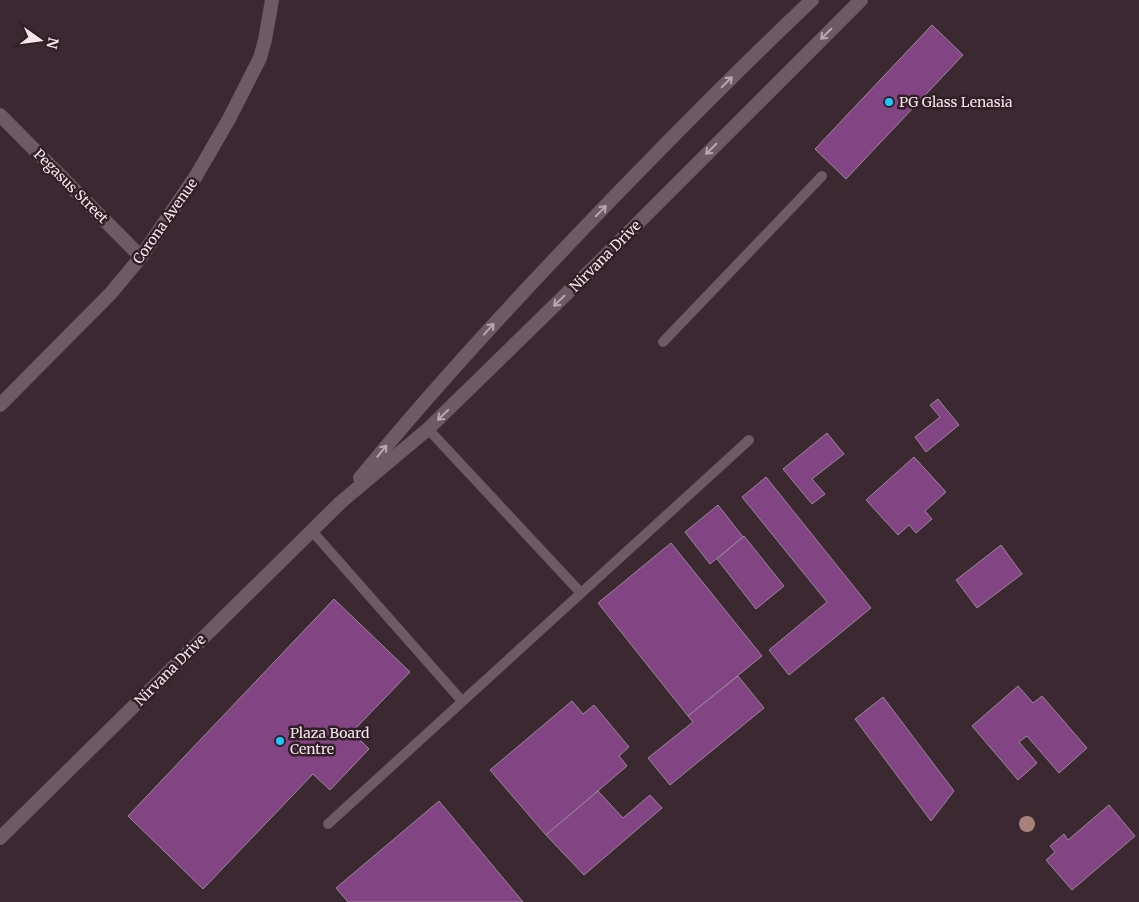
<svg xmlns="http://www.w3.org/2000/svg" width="1139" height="902" font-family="Merriweather,serif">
  <rect width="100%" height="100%" fill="#3c2830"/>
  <!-- building -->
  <g fill="#824483" stroke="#989">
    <path d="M932 25 963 55 846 179 815 149Z"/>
    <path d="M938 399 959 425 926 452 915 437 940 417 930 405Z"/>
    <path d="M827 433 844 454 812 479 825 494 812 504 783 469Z"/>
    <path d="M914 457 946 492 925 511 932 519 916 533 909 525 898 535 866 500Z"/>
    <path d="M766 477 871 608 789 675 769 650 827 602 742 497Z"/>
    <path d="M718 505 743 537 710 564 685 532Z"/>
    <path d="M744 536 784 586 756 609 717 559Z"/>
    <path d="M671 543 762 656 688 716 598 603Z"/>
    <path d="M1001 545 1022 574 977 608 956 580Z"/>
    <path d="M334 599 410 672 352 732 369 749 330 790 313 774 203 889 128 816Z"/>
    <path d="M738 676 764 708 670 785 648 758 693 722 688 716Z"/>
    <path d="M1018 686 1033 703 1042 696 1087 748 1059 773 1027 736 1019 742 1037 763 1018 780 972 726Z"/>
    <path d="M883 697 954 791 931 821 855 719Z"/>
    <path d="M572 701 583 714 594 705 629 747 619 756 627 766 546 835 490 770Z"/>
    <path d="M598 791 623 818 650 795 662 808 584 875 546 835Z"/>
    <path d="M439 801 523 902H348L336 888Z"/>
    <path d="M1109 805 1135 836 1072 890 1046 860 1055 852 1050 846 1064 834 1068 840Z"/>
  </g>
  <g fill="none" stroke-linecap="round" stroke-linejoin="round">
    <!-- service -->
    <g stroke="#6f5962" stroke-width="10">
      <path d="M663 342 822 176"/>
      <path d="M428 429 581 593"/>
      <path d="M312 531 462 701"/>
      <path d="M328 824 749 440"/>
    </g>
    <!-- minor -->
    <g stroke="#6f5962" stroke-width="14">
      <path d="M0 115 141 257"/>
      <path d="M0 405 111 293 141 257 196 176 229 119 260 58 265 40 272 0"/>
    </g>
    <!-- secondary -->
    <g stroke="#6f5962" stroke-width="14">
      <path d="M360 478C439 381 524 290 611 200 677 132 743 65 812 0"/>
      <path d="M0 838 341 502 428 429 596 265 861 0"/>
    </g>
  </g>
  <!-- trees -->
  <circle fill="#a6827b" cx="1027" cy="824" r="8"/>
  <!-- one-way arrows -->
  <defs><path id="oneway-shaft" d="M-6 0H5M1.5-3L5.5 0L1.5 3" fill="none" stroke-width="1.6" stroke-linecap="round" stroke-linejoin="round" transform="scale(1.25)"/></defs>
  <g stroke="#b8a7ae">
    <use href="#oneway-shaft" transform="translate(826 34) rotate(135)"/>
    <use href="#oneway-shaft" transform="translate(727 82) rotate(-45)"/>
    <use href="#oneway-shaft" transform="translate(711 149) rotate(135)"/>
    <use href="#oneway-shaft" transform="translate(601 211) rotate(-46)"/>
    <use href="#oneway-shaft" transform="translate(559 301) rotate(136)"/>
    <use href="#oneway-shaft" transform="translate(489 329) rotate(-48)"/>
    <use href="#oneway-shaft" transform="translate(443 415) rotate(136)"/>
    <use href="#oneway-shaft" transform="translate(382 451) rotate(-51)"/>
  </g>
  <!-- markers -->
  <g fill="#1cc9fc" stroke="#311e27" stroke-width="2">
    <circle cx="889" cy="102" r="5"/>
    <circle cx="280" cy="741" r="5"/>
  </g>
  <g text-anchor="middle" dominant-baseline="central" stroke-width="5" stroke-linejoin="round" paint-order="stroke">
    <!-- poi labels -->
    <g font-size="14" fill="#f4e7ec" stroke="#311e27" text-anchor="start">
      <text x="899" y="102">PG Glass Lenasia</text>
      <text x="290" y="733">Plaza Board<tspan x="290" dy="16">Centre</tspan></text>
    </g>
    <!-- street labels -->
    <g font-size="14" fill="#f4e7ec" stroke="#311e27">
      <text transform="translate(71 186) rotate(45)">Pegasus Street</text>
      <text transform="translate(165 221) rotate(-55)">Corona Avenue</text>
      <text transform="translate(605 256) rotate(-45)">Nirvana Drive</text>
      <text transform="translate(170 670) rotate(-45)">Nirvana Drive</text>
    </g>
  </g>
  <!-- north arrow -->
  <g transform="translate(40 40) rotate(104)" stroke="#311e27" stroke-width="4" paint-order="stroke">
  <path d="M0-4L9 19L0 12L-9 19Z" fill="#f4e7ec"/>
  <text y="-8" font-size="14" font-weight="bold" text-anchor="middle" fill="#f4e7ec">N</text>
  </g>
</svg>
